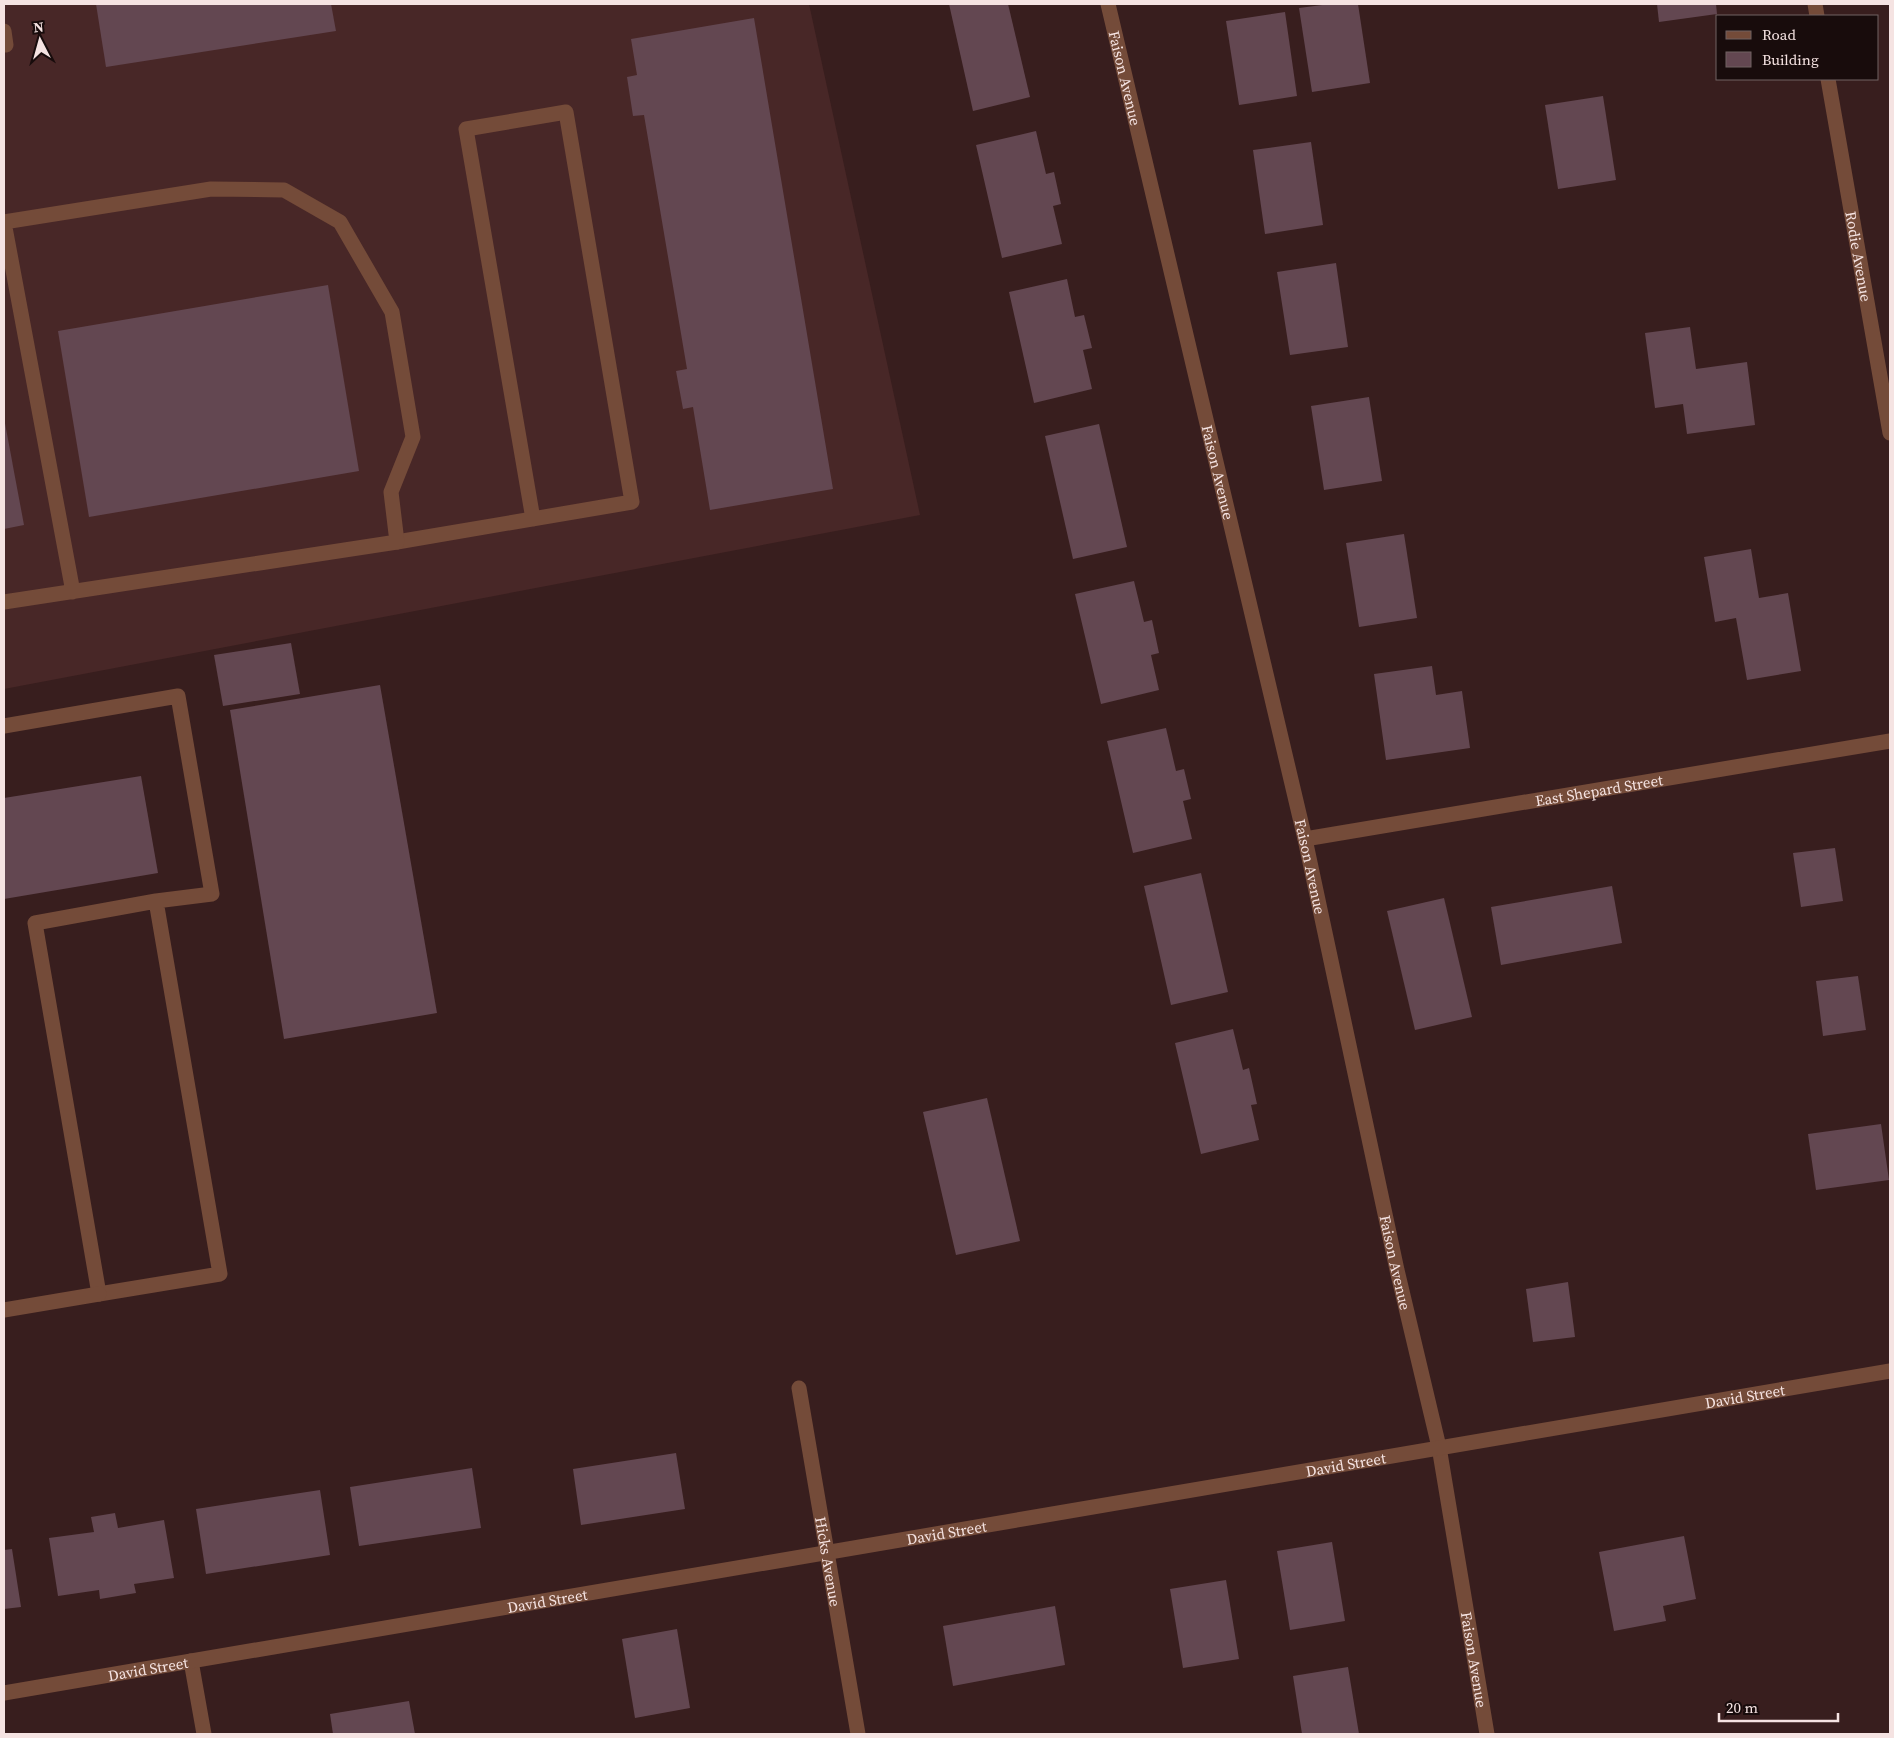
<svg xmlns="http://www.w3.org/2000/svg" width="1894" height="1738" font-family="'Source Serif 4',serif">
  <rect width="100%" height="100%" fill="#381e1e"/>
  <!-- built -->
  <path fill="#482727" d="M4 4H809L920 515 4 689Z"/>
  <!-- building -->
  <g fill="#634751">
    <path d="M96 4H331L336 31 106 67Z"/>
    <path d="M949 4H1008L1030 97 973 111Z"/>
    <path d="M1330 4H1358L1370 83 1312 92 1299 8Z"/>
    <path d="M1657 4H1716L1717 14 1659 22Z"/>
    <path d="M1285 12 1297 96 1239 105 1226 21Z"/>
    <path d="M754 18 833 489 710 510 693 407 683 409 676 371 687 369 644 115 633 116 627 77 637 75 631 39Z"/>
    <path d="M1603 96 1616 180 1558 189 1545 105Z"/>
    <path d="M1036 131 1046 174 1054 172 1061 204 1053 206 1062 244 1002 258 976 145Z"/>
    <path d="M1311 142 1323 225 1265 234 1253 150Z"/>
    <path d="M1336 263 1348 347 1290 355 1277 272Z"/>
    <path d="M1067 279 1075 317 1084 315 1092 348 1083 350 1092 389 1034 403 1009 292Z"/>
    <path d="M328 285 359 471 89 517 58 331Z"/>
    <path d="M1690 327 1696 369 1747 362 1755 425 1687 434 1683 404 1655 408 1645 333Z"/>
    <path d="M1369 397 1382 481 1324 490 1311 406Z"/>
    <path d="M4 418 24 525 4 529Z"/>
    <path d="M1099 424 1127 547 1073 559 1045 436Z"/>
    <path d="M1404 534 1417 618 1359 627 1346 543Z"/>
    <path d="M1751 549 1759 598 1788 593 1801 671 1747 680 1736 618 1715 622 1704 557Z"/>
    <path d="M1134 581 1144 622 1152 620 1159 653 1151 655 1159 690 1101 704 1075 594Z"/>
    <path d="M291 643 300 694 223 706 214 655Z"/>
    <path d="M1432 666 1436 695 1462 691 1470 748 1386 760 1374 674Z"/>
    <path d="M380 685 437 1013 284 1039 230 710Z"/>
    <path d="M1166 728 1176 771 1184 769 1191 799 1183 801 1192 839 1133 853 1107 741Z"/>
    <path d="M141 776 158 873 4 899V798Z"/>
    <path d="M1835 848 1843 901 1801 907 1793 853Z"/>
    <path d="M1201 873 1228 992 1171 1005 1144 886Z"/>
    <path d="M1612 886 1622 943 1501 965 1491 907Z"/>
    <path d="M1444 898 1472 1017 1415 1030 1387 911Z"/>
    <path d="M1858 976 1866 1030 1823 1036 1816 981Z"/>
    <path d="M1233 1029 1243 1070 1249 1068 1257 1104 1251 1105 1259 1140 1201 1154 1175 1043Z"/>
    <path d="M987 1098 1020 1241 956 1255 923 1112Z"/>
    <path d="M1881 1124 1889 1180 1816 1190 1808 1134Z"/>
    <path d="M1568 1282 1575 1337 1533 1342 1526 1289Z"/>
    <path d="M676 1453 685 1509 581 1525 573 1469Z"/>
    <path d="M472 1468 481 1528 359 1546 350 1487Z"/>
    <path d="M320 1490 330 1555 206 1574 196 1509Z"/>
    <path d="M115 1513 118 1528 164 1520 174 1578 134 1584 136 1593 100 1599 99 1590 58 1596 49 1538 94 1532 91 1517Z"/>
    <path d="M1684 1536 1696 1599 1663 1606 1666 1621 1614 1631 1599 1552Z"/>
    <path d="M1332 1542 1345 1621 1290 1630 1277 1551Z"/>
    <path d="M12 1549 21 1607 4 1609V1550Z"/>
    <path d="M1226 1580 1239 1659 1183 1668 1170 1589Z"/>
    <path d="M1055 1606 1065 1665 953 1686 943 1626Z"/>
    <path d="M677 1629 690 1708 635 1718 622 1639Z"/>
    <path d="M1348 1667 1359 1734H1302L1293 1676Z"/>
    <path d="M409 1701 415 1734H333L330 1714Z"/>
  </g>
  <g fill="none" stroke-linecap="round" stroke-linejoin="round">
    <!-- minor -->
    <g stroke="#744b39" stroke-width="15">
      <path id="s1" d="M1108 4 1305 839 1397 1270 1439 1447 1487 1734"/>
      <path d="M1815 4 1817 16"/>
      <path d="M4 31 6 45H4"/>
      <path id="s2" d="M1828 79 1890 433"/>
      <path d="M397 542 632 502 566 112 466 129 533 519"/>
      <path d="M4 602 397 542 391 492 413 437 392 312 340 222 284 190 211 189 4 222 73 592"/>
      <path d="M4 726 178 696 212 894 156 901 35 923 99 1294 220 1274 156 901"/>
      <path id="s3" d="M1305 839 1890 741"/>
      <path d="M4 1310 99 1294"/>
      <path id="s4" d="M799 1388 858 1734"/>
      <path d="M191 1661 204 1734"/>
      <path id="s5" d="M4 1693 1890 1371"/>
    </g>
  </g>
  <g text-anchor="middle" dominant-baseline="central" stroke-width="4.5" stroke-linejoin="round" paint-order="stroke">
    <!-- street labels -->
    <g font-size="15" fill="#f5e3e2" stroke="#180c0c">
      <text stroke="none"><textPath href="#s1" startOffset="76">Faison Avenue</textPath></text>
      <text stroke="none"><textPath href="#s2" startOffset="180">Rodie Avenue</textPath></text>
      <text stroke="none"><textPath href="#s1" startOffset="481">Faison Avenue</textPath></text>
      <text stroke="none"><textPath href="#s3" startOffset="298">East Shepard Street</textPath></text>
      <text stroke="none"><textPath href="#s1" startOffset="886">Faison Avenue</textPath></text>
      <text stroke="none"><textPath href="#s1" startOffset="1291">Faison Avenue</textPath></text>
      <text stroke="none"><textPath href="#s5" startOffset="1766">David Street</textPath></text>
      <text stroke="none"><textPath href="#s5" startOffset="1361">David Street</textPath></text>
      <text stroke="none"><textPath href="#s5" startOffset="956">David Street</textPath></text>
      <text stroke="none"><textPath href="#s4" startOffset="176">Hicks Avenue</textPath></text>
      <text stroke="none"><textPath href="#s5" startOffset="551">David Street</textPath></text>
      <text stroke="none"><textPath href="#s1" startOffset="1696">Faison Avenue</textPath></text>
      <text stroke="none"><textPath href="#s5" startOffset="146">David Street</textPath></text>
    </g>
  </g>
  <!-- border -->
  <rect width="1894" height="1738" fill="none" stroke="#f5e3e2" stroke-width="10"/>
  <!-- legend -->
  <rect x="1716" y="15" width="162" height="65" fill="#180c0c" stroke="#706262"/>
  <rect x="1726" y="31" width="25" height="8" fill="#744b39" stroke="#706262"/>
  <text x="1762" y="40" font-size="15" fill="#f5e3e2">Road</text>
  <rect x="1726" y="52" width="25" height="15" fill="#634751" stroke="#706262"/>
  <text x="1762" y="65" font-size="15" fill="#f5e3e2">Building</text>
  <!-- north arrow -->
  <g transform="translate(40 40) rotate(354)" stroke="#180c0c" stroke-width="4" paint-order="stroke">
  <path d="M0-4L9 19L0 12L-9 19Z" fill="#f5e3e2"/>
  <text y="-8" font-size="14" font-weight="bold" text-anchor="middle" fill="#f5e3e2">N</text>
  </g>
  <!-- scale -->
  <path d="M1719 1713v8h119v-8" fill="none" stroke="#f5e3e2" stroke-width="2.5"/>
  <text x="1726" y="1713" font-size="15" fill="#f5e3e2" stroke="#180c0c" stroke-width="4" paint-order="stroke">20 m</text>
</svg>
